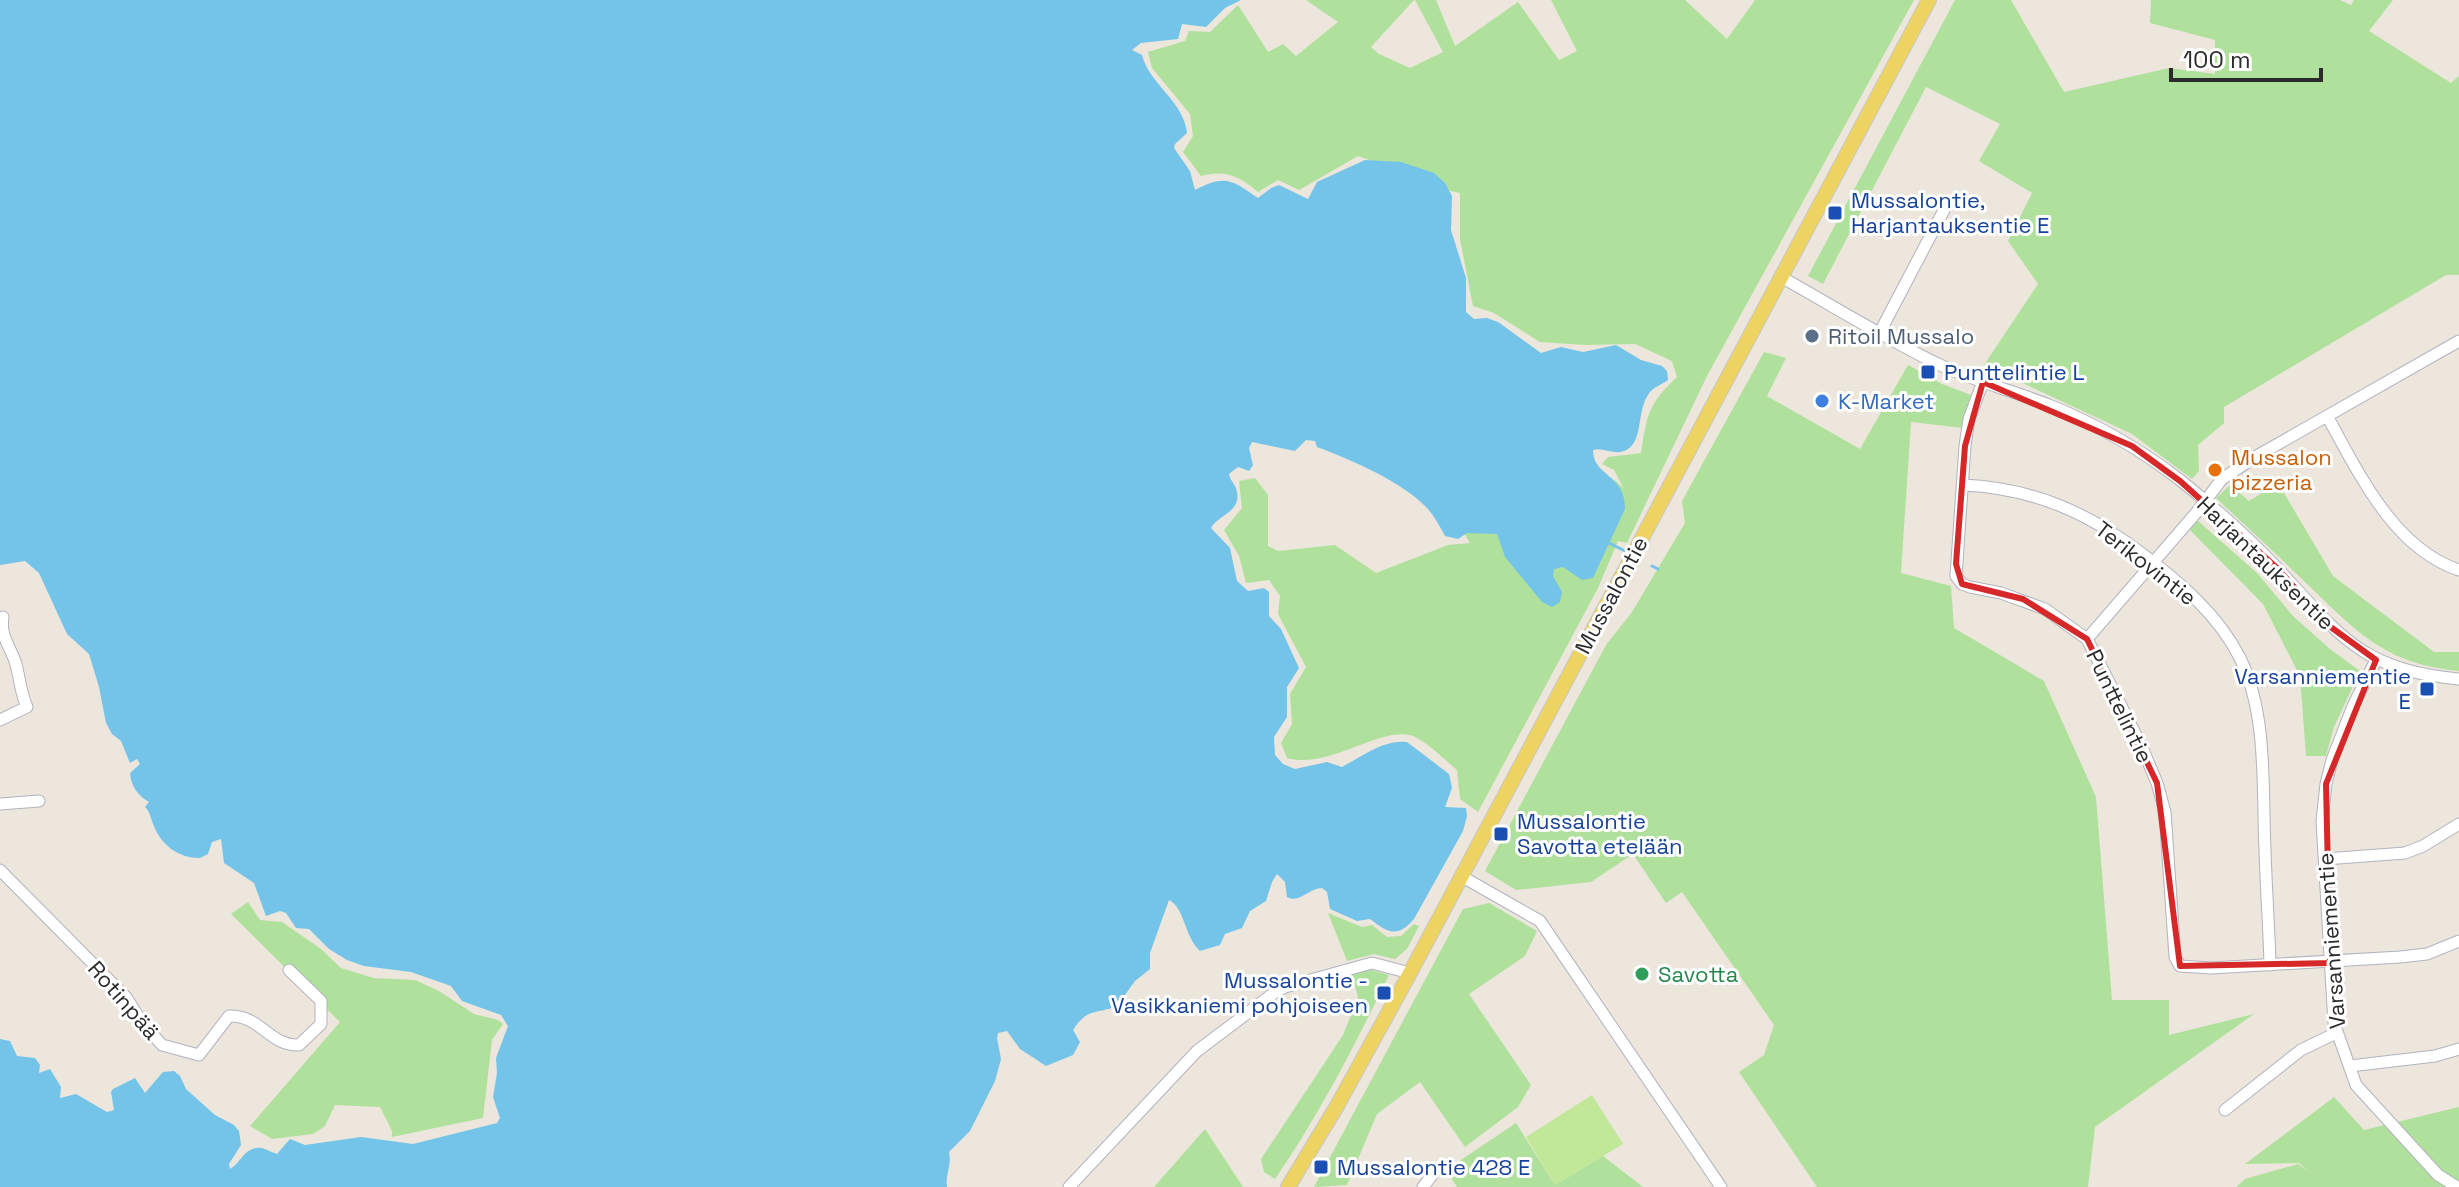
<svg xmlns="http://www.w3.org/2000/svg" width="2459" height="1187" font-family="'Space Grotesk',sans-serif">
  <rect width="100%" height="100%" fill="#ece6dd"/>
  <!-- green -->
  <g fill="#afe19c">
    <path d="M1306 0H1414L1371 47 1379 54 1410 68 1443 52 1415 0H1436L1455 46 1518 2 1559 60 1577 51 1551 0H1685L1727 39 1755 0H1914L1707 376 1627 543 1618 541 1598 588 1478 812 1460 799 1457 770C1446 761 1426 741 1413 736 1381 725 1329 770 1287 758L1281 743 1292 724 1290 694 1306 667 1278 614 1280 596 1269 580 1246 583 1239 556 1224 530 1242 508 1239 481 1255 478 1268 495V546L1278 551 1335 545 1376 573 1448 545 1470 543 1462 530 1598 543 1615 480 1624 489 1614 470 1602 464 1608 457 1641 453C1647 415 1648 404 1677 377L1672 361 1635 344 1586 345 1540 342 1494 313 1473 306 1460 239V193L1418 184 1398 170 1358 156 1299 190 1278 180 1258 192C1241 177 1225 169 1201 176L1183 152 1193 136 1190 114 1152 68 1148 52 1185 41 1189 31 1210 32 1238 5 1268 52 1283 44 1296 56 1338 22Z"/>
    <path d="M1955 0H2011L2064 92 2169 68 2215 74V40L2150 23 2151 0H2340L2351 5 2354 0H2393L2369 31 2451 83 2459 76V275H2446L2224 407V423L2198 445 2199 471 2192 479 2132 434 1984 365 2038 284 2008 241 2032 193 1979 161 2000 124 1926 87 1823 284 1808 276Z"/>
    <path d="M1764 352 1786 358 1767 396 1860 449 1908 365 1942 384 1971 395 1963 428 1911 422 1901 573 1951 586 1954 628 2044 681 2096 797 2112 1000H2169V1035L2254 1014 2095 1127 2088 1187H1817L1739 1072 1764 1055 1774 1025 1682 892 1666 903 1633 854 1591 882 1516 890 1485 871 1606 645 1632 612 1685 523 1682 501Z"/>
    <path d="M2278 483 2333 576 2434 652H2459V671C2383 664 2354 629 2302 579 2274 552 2245 525 2216 498L2230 485 2249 501Z"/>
    <path d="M2197 520 2257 573 2293 616 2330 649 2360 671 2334 727 2326 756H2306L2300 676 2263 604 2190 530Z"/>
    <path d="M248 902 260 920 282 922 321 949 341 968 374 978 415 980 439 991 474 1014 498 1020 503 1024 492 1040 483 1118 392 1137V1131L380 1107 335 1105 325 1126 313 1134 272 1139 250 1126 340 1022 231 914Z"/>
    <path d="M1489 903 1537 931 1525 956 1469 994 1531 1085 1518 1107 1465 1147 1420 1082 1377 1114 1347 1185 1314 1187 1463 909Z"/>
    <path d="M1328 913 1362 927 1372 925 1387 937 1401 936 1414 924 1419 926 1407 949 1395 959 1374 954 1347 961Z"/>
    <path d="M1372 970 1389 975C1355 1045 1319 1115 1275 1179L1264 1172 1261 1159 1343 1035 1358 997 1351 971Z"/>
    <path d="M2334 1097 2364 1130 2459 1107V1187H2236L2245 1179 2298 1164 2308 1171 2299 1163 2245 1164Z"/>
    <path d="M1516 1123 1555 1185 1603 1156 1643 1187H1457L1446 1170Z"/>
    <path d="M1205 1129 1243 1187H1154Z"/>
  </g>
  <!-- pitch -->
  <path fill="#c1e898" d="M1592 1095 1623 1144 1555 1185 1526 1137Z"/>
  <!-- water -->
  <path fill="#74c4ea" d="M0 0H1241L1225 8 1206 27 1182 24 1178 39 1141 43 1132 50 1142 55C1149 84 1184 101 1187 133L1175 144 1174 148 1190 171 1195 190C1225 174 1232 180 1258 198L1271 188 1279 185 1308 199 1317 182 1365 160 1401 162 1434 173 1445 183 1452 196 1451 230 1466 278V312L1474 319 1487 318 1498 322 1541 353 1561 347 1583 352 1616 345 1641 360 1662 366 1667 371 1668 380C1662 385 1652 387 1648 395 1636 413 1644 444 1624 451 1613 455 1603 447 1593 450 1593 477 1625 473 1625 509L1593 578 1582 580 1563 567 1554 569 1553 576 1562 592 1560 602 1552 607 1542 602 1505 557 1497 534 1467 533 1458 539 1445 536C1440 527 1435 517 1428 509 1403 482 1352 460 1317 447L1315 441 1306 440 1295 451 1252 442 1249 448 1253 465 1249 471 1238 467 1229 474C1230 481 1236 484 1237 492 1241 512 1218 515 1211 528L1230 548 1237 581 1248 591 1264 588 1269 592V616L1281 629 1299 668 1287 687V717L1274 737 1275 755 1283 764 1295 769 1327 762 1342 767C1361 757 1384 739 1407 742L1449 774 1452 788 1445 807 1466 808 1467 816 1463 831 1414 919C1397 939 1387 932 1370 919L1357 921 1330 909 1327 892 1322 888C1308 888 1300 904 1287 897L1285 882 1277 874 1272 882 1266 901 1250 911 1242 928 1225 934 1220 945 1200 951C1184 936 1185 908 1169 900L1150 953V969L1135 981 1117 1006C1095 1015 1088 1007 1073 1030L1080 1042 1073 1055 1046 1066 1020 1049 1007 1031 998 1033 997 1038 1001 1059 995 1081 970 1131 949 1152C952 1166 945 1174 947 1187H0V1039L10 1041 17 1056 35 1058 40 1065 39 1073 50 1069 61 1087 60 1098 76 1094 107 1112 114 1110 111 1092 113 1089 135 1078 145 1093 163 1072 174 1071 180 1076 186 1089 215 1115 234 1125 239 1131 241 1145 229 1164 230 1169C240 1164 244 1149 257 1148 264 1147 270 1152 277 1154L290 1139 305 1145 361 1137 413 1144 497 1123 500 1118 493 1097 497 1073 496 1058 508 1026 501 1015 462 1001 451 986 411 972 364 966 347 960 329 949 309 929 296 928 286 913 280 911 266 916 254 883 224 863 221 839 212 842 208 854 200 858C178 858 161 845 153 824 150 816 150 812 145 807L149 802C138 796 131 786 130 773L140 764 137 759 130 763 121 741 112 734 106 723 99 687 89 654 67 634 39 573 25 561 0 565Z"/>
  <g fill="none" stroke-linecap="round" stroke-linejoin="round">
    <!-- stream -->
    <g stroke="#74c4ea" stroke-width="3">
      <path d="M1609 543 1625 551"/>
      <path d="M1652 566 1658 569"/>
    </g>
    <!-- minor casing -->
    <g stroke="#b1b3be" stroke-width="13">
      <g id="minor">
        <path d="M1781 277C1833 306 1886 339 1940 365 1975 381 2013 391 2049 405 2096 424 2140 449 2180 480 2214 507 2249 538 2279 570 2341 637 2362 670 2459 679"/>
        <path d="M1880 332 1944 210"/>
        <path d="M1983 382 1969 419 1965 446 1956 576 1962 584 1970 587 2001 593 2045 609 2087 639 2141 745 2157 783 2165 812 2175 957 2180 966 2211 968 2400 957 2427 954 2459 941"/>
        <path d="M2327 416C2359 473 2393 548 2459 570"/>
        <path d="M1963 485C2032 488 2087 512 2141 553 2179 582 2218 614 2240 658 2268 715 2262 788 2265 849 2266 888 2269 926 2270 965"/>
        <path d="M2087 639 2196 513 2222 479 2255 457 2459 341"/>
        <path d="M2376 660 2353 706 2332 760 2326 784 2322 821 2334 1023 2356 1085 2438 1175 2457 1187"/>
        <path d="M0 720 27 707C20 692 20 677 15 661 9 645 0 635 3 617"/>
        <path d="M0 804 39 801"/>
        <path d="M2325 859 2405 853 2423 846 2459 824"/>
        <path d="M0 870 126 997 141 1021 162 1045 199 1055 229 1016C261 1015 269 1046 299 1045L321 1024V1001L289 970"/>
        <path d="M1461 876 1540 921 1721 1187"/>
        <path d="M2350 1066 2435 1056 2459 1049"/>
        <path d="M2225 1110 2301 1050 2336 1033"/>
        <path d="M1069 1187 1197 1051 1274 993 1285 987 1372 963 1410 973"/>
        <path d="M1423 1187 1435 1171"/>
      </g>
    </g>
    <!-- major casing -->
    <g stroke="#c8c8c8" stroke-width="16">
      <path id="major" d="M1288 1187 1337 1106 1410 973 1929 0"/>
    </g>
    <!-- minor -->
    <use href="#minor" stroke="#fff" stroke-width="11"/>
    <!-- major -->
    <use href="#major" stroke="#ecd362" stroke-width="14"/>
  </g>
  <!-- marked area -->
  <path fill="none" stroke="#d62828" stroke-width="6" stroke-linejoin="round" d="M1983 382 2132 446 2180 481 2277 568 2328 625 2376 660 2326 784 2330 963 2180 966 2157 783 2087 639 2023 599 1962 584 1956 564 1965 446Z"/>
  <!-- markers -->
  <g fill="#1a4fb4" stroke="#fff" stroke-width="3">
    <rect x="1827" y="205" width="16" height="16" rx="4"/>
    <rect x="1920" y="364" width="16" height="16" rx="4"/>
    <rect x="2419" y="681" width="16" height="16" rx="4"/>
    <rect x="1493" y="826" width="16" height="16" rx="4"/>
    <rect x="1376" y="985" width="16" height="16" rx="4"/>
    <rect x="1313" y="1159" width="16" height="16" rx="4"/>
  </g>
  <circle fill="#5c6f8a" stroke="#fff" stroke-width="3" cx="1812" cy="336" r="8"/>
  <circle fill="#3f7fe0" stroke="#fff" stroke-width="3" cx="1822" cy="401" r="8"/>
  <circle fill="#e8710a" stroke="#fff" stroke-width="3" cx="2215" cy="470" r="8"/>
  <circle fill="#2e9e5b" stroke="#fff" stroke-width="3" cx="1642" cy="974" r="8"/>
  <g text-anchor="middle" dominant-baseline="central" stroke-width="6" stroke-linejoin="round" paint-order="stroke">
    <!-- transit labels -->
    <g font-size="22" fill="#164399" stroke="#fff" text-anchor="start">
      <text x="1851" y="200">Mussalontie,<tspan x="1851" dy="25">Harjantauksentie E</tspan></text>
      <text x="1944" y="372">Punttelintie L</text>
      <text x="2411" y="676" text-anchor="end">Varsanniementie<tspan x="2411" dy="25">E</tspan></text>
      <text x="1517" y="821">Mussalontie<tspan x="1517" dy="25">Savotta etelään</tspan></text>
      <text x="1368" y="980" text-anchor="end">Mussalontie -<tspan x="1368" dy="25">Vasikkaniemi pohjoiseen</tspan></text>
      <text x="1337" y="1167">Mussalontie 428 E</text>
    </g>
    <!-- service labels -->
    <g font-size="22" fill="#4e5e75" stroke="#fff" text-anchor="start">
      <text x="1828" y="336">Ritoil Mussalo</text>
    </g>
    <!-- shop labels -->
    <g font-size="22" fill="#366cbe" stroke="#fff" text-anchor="start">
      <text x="1838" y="401">K-Market</text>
    </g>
    <!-- food labels -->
    <g font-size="22" fill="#c56008" stroke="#fff" text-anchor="start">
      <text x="2231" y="457">Mussalon<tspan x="2231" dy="25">pizzeria</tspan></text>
    </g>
    <!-- street labels -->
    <g font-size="22" fill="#2b2b2b" stroke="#fff">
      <text transform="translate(2146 563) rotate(38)">Terikovintie</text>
      <text transform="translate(2266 563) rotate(44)">Harjantauksentie</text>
      <text transform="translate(1611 595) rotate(-62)">Mussalontie</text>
      <text transform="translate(2120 706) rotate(64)">Punttelintie</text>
      <text transform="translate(2331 941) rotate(-94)">Varsanniementie</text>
      <text transform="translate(124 1000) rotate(49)">Rotinpää</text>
    </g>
    <!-- leisure labels -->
    <g font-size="22" fill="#27864d" stroke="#fff" text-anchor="start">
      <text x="1658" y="974">Savotta</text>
    </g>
  </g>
  <!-- scale -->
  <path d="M2171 68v12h150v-12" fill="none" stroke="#2b2b2b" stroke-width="4"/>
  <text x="2183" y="68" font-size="24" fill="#2b2b2b" stroke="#ffffff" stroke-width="6" paint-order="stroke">100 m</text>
</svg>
